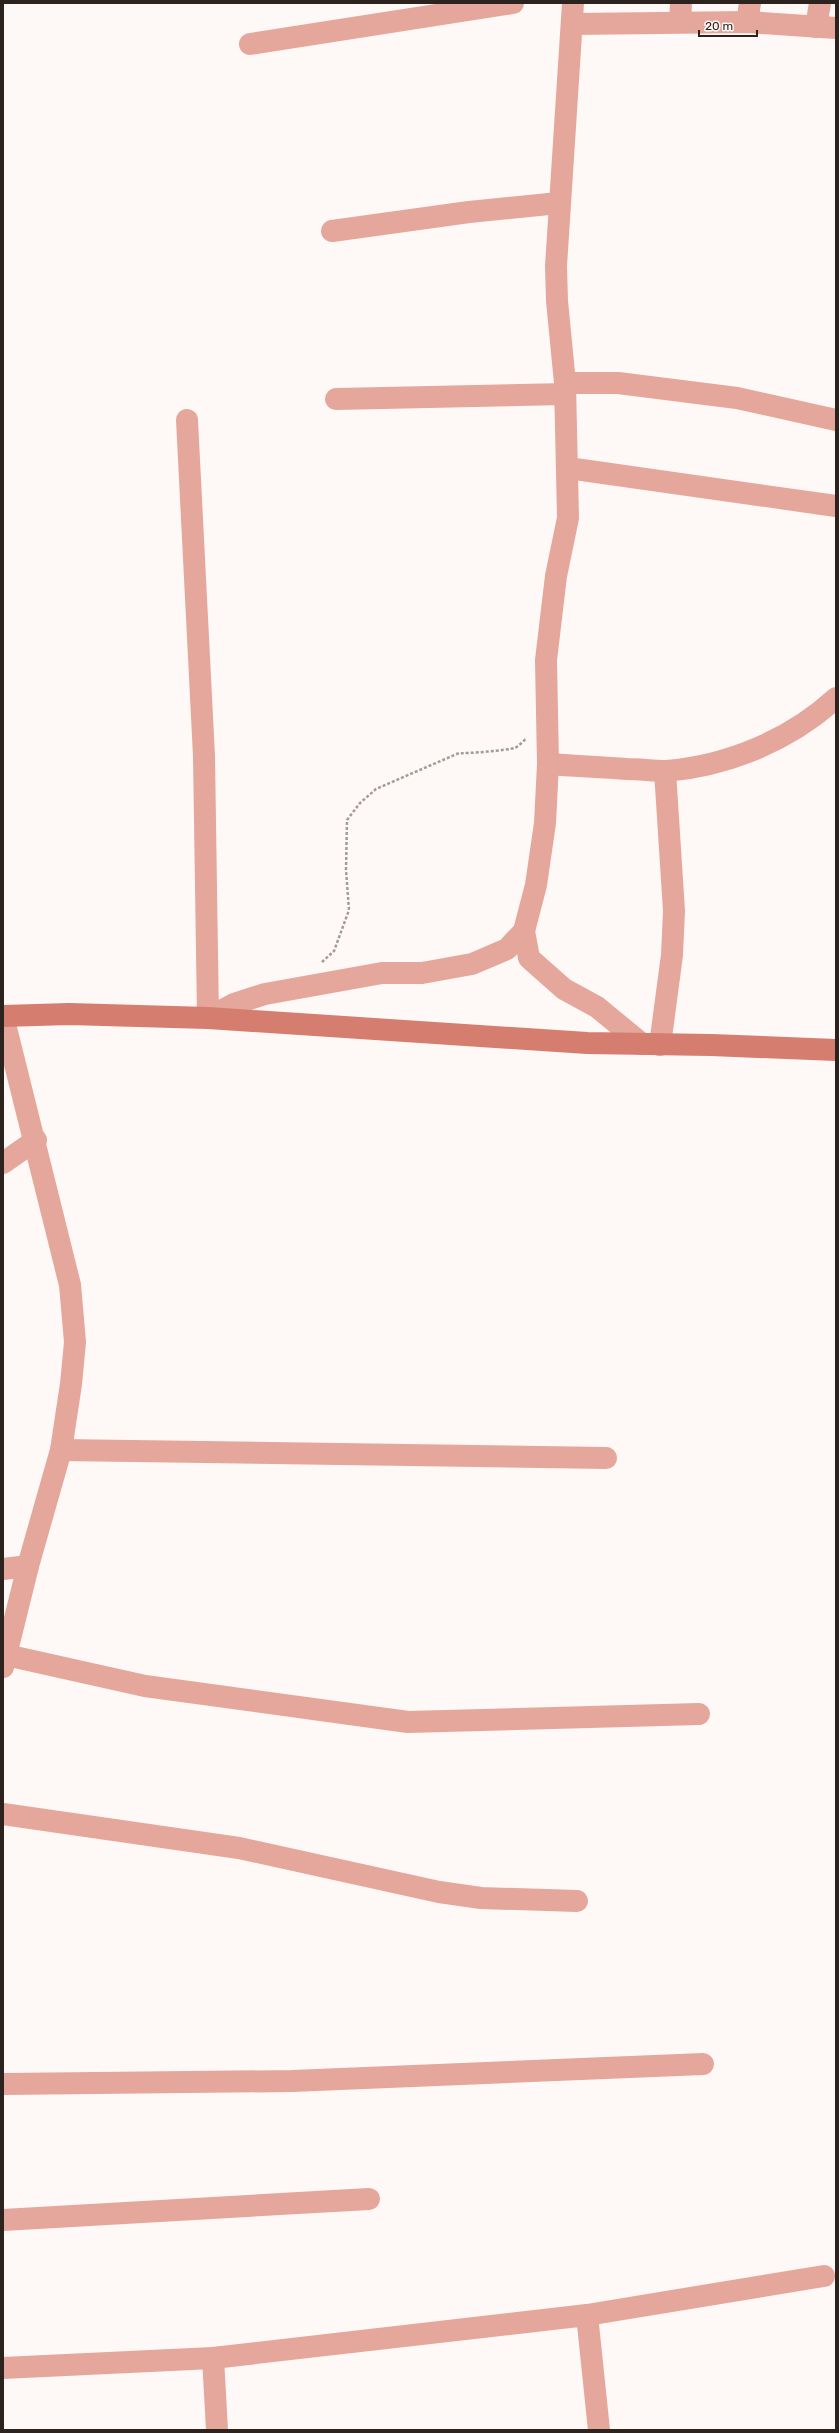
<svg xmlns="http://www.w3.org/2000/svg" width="839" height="2433" font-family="Rubik,sans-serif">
  <rect width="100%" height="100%" fill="#fef9f6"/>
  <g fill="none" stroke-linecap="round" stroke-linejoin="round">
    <!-- path -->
    <path stroke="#a39c99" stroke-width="2.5" stroke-dasharray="3 2" stroke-linecap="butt" d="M322 962 334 951 349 910 346 870 347 820 360 803 376 789 459 753C466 754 508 750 515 748 519 746 523 741 527 738"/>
    <!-- street -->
    <g stroke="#e5a79c" stroke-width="22">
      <path d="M680 22 681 3"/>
      <path d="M747 22 750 3"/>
      <path d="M572 24 747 22 836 28"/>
      <path d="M816 27 820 3"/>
      <path d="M250 44 513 3"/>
      <path d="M332 231 469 212 559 203"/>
      <path d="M565 383H618L737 398 836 420"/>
      <path d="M336 399 565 394"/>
      <path d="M187 420 204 756 208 1018 234 1004 265 994 382 973H422L472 964 507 949 524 931 536 885 545 823 548 764 546 660 556 576 568 518 565 383 557 301 556 266 573 3"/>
      <path d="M568 468 836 506"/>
      <path d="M548 764C574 766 601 767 627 769 640 769 653 771 666 771 728 766 790 740 836 698"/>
      <path d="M524 931 529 958 564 989 597 1007 642 1044"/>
      <path d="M660 1045 672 955 674 911 665 771"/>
      <path d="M3 1163 36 1140"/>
      <path d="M61 1450 606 1458"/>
      <path d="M3 1569 28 1566"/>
      <path d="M6 1655 145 1686 408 1722 699 1714"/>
      <path d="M3 1667 28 1566 61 1450 71 1384 75 1342 70 1285 3 1016"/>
      <path d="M3 1814 239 1848 439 1892 481 1898 577 1901"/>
      <path d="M3 2084 292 2081 703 2064"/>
      <path d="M3 2220 369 2199"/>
      <path d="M587 2315 824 2276"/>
      <path d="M213 2358 217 2430"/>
      <path d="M3 2368 213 2358 587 2315 599 2430"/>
    </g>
    <!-- secondary -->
    <path stroke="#d57d6e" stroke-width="22" d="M3 1016 69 1014 208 1018 587 1043 711 1045 836 1050"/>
  </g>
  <!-- border -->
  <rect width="839" height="2433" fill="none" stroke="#2c221e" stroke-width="8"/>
  <!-- scale -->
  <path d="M699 30v6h58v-6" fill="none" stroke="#2c221e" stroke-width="2"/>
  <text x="705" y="30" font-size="12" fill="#2c221e" stroke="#fef9f6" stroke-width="3" paint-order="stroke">20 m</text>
</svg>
